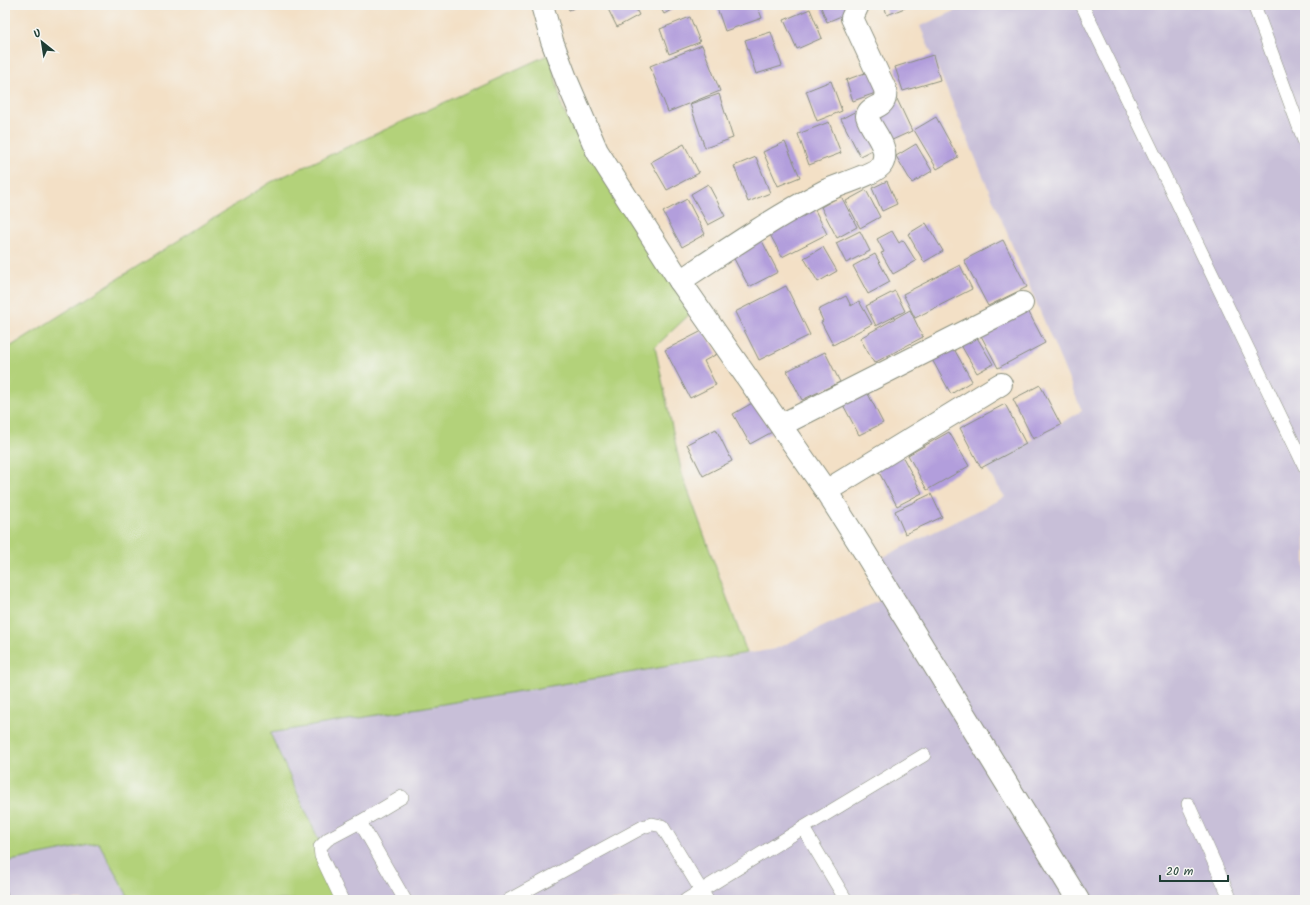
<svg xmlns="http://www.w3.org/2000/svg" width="1310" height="905" font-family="Kalam,sans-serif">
  <rect width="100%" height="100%" fill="#f6f6f2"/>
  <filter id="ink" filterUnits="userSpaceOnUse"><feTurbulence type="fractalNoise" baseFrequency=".025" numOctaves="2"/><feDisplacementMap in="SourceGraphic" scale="8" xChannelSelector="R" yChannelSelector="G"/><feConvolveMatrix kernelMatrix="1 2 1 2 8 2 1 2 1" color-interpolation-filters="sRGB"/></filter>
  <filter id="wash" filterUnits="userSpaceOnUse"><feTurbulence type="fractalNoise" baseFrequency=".012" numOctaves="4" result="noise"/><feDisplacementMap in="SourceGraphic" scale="16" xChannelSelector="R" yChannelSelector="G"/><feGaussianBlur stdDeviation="0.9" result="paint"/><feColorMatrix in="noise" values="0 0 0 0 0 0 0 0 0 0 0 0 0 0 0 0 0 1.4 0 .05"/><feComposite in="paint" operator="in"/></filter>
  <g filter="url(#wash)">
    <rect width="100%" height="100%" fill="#f3e0c6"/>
    <!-- industrial -->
    <g fill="#c8bfd8">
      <path d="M969 5H1305V900H346L270 733 775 649 894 594 871 563 1005 497 985 467 1082 411 920 26Z"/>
      <path d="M99 843 130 900H5V862Z"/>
    </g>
    <!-- green -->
    <path fill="#b3d27a" stroke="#698857" d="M550 54 563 111 693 311 655 347 682 474 747 653 270 733 346 900H130L99 843 5 862V350L271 182Z"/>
    <g id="blocks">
      <!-- building -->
      <g fill="#b29edc">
        <path d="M567 5H582L569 10Z"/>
        <path d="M606 5H634L639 15 617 27Z"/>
        <path d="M659 5H680L664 14Z"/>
        <path d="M716 5H757L762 18 725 31Z"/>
        <path d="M820 5H851L853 11 827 22Z"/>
        <path d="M884 5H912L887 15Z"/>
        <path d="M810 9 822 38 797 49 784 20Z"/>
        <path d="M690 17 700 42 669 54 660 29Z"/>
        <path d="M771 32 782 66 756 74 745 40Z"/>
        <path d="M702 45 720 91 668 112 650 66Z"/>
        <path d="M933 55 940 80 903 91 895 67Z"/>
        <path d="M873 70 881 91 853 101 846 80Z"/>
        <path d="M831 81 842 111 817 121 806 91Z"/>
        <path d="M719 94 733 138 705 148 690 104Z"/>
        <path d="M897 99 912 131 890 141 875 109Z"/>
        <path d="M860 109 878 147 860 156 841 119Z"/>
        <path d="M936 117 958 157 937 169 914 130Z"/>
        <path d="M829 122 841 153 809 165 798 134Z"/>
        <path d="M785 142 800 177 778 186 763 152Z"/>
        <path d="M684 144 699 173 667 190 651 162Z"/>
        <path d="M916 144 932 171 912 183 896 156Z"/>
        <path d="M756 157 770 193 748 202 734 166Z"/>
        <path d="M887 181 897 204 882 211 872 188Z"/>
        <path d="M708 184 725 216 708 225 691 194Z"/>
        <path d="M866 190 880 217 860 228 846 201Z"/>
        <path d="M841 196 857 227 837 238 821 207Z"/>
        <path d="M687 199 705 234 682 247 663 212Z"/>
        <path d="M812 204 827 234 782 257 766 227Z"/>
        <path d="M926 223 943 251 924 262 908 234Z"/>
        <path d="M860 231 870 251 846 263 836 243Z"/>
        <path d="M892 231 899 243 903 240 916 261 893 274 881 253 884 252 877 239Z"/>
        <path d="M760 237 778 272 749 287 731 253Z"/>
        <path d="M1003 240 1027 287 988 306 964 260Z"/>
        <path d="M823 247 837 271 818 282 804 258Z"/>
        <path d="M875 254 890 282 868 294 853 266Z"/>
        <path d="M960 265 972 289 915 318 903 294Z"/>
        <path d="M786 286 810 335 759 360 735 312Z"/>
        <path d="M895 291 905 311 876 326 866 306Z"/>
        <path d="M846 296 851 306 859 301 872 324 833 345 821 322 823 321 818 310Z"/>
        <path d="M1025 305 1045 343 998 368 978 330Z"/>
        <path d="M910 310 923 337 874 363 860 338Z"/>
        <path d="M704 330 717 354 704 361 716 385 690 398 665 350Z"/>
        <path d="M973 331 993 364 977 373 958 340Z"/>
        <path d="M950 342 972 381 951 394 929 354Z"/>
        <path d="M825 352 840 382 802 400 787 371Z"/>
        <path d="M1040 385 1061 425 1033 439 1013 399Z"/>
        <path d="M864 386 883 423 859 435 840 399Z"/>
        <path d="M754 402 772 432 750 444 733 414Z"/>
        <path d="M1005 404 1026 444 981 468 960 428Z"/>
        <path d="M716 429 732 461 703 476 687 444Z"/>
        <path d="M949 432 969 466 927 490 908 455Z"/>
        <path d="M899 450 922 493 897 506 874 463Z"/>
        <path d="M931 494 942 517 905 534 895 511Z"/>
        <path d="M5 887 9 900H5Z"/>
      </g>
    </g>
  </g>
  <g filter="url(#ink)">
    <use href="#blocks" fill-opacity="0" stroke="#898e7d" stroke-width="1"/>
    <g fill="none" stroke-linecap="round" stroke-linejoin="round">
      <!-- lane casing -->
      <g stroke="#898e7d" stroke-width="14">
        <g id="lane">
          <path d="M1082 5 1305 467"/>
          <path d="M1254 5 1305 143"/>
          <path d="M1188 804 1231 900"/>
          <path d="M360 822 405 900"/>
          <path d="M803 828 846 900"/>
          <path d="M342 900 321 856 320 847 328 839 360 822 402 797"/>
          <path d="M509 900 643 827 652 824 662 826 707 900"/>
          <path d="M686 900 803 828 924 755"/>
        </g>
      </g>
      <!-- street casing -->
      <g stroke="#898e7d" stroke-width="24">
        <g id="street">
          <path d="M542 5 552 41 567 81 597 151 680 281 826 491 864 551 1078 900"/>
          <path d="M680 281C728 249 775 217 825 191 837 185 877 174 882 164 891 147 871 131 867 116 870 103 888 111 885 89L852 18 858 5"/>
          <path d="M781 425 1022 303"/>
          <path d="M826 491 1001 384"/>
        </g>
      </g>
      <!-- lane -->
      <use href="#lane" stroke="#fff" stroke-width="13"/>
      <!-- street -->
      <use href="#street" stroke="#fff" stroke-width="22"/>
    </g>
  </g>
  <!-- margin -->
  <rect width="1310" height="905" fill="none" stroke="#f6f6f2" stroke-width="20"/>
  <!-- north arrow -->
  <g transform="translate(42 42) rotate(330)" stroke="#f6f6f2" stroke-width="3" paint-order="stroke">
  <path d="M0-3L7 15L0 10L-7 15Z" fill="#1f3d34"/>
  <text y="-6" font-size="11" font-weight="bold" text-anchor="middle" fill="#1f3d34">U</text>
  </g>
  <!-- scale -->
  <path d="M1160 875v6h68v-6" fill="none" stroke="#1f3d34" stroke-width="2"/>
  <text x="1166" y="875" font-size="12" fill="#1f3d34" stroke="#f6f6f2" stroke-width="3" paint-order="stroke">20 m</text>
</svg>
